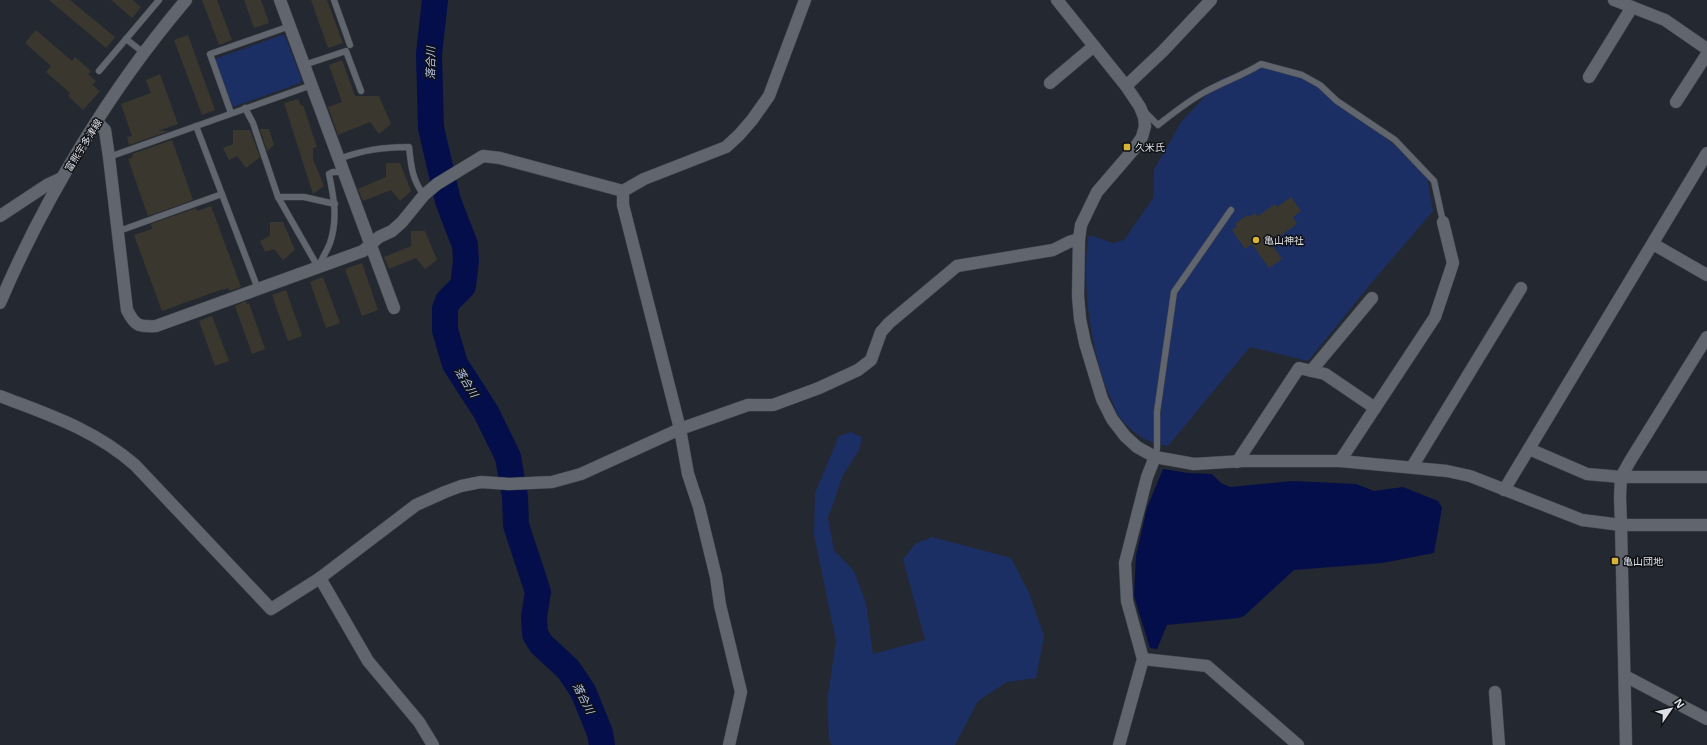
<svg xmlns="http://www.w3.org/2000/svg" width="1707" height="745" font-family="'Noto Sans','Noto Sans JP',sans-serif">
  <rect width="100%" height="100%" fill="#242831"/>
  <!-- green -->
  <g fill="#1c2f64">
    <path d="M282 35 285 36 302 80 300 83 233 107 215 59Z"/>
    <path d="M1259 66 1297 75 1334 95 1393 144 1427 176 1433 211 1373 281 1308 361 1250 347 1168 446C1161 444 1153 443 1147 440 1138 436 1127 426 1121 419 1117 415 1115 408 1113 403 1092 360 1080 282 1089 235L1113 243 1124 240 1153 198 1154 170 1181 122 1221 79Z"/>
    <path d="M851 432 862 437 859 450 843 475 828 518 834 550 854 571 866 603 873 654 925 640 903 559 915 544 932 537 1011 558 1029 593 1044 636 1036 678 1007 682 978 701 955 745H832L829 739 827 702 836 641 814 535 815 493 839 436Z"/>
  </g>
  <!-- water -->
  <path fill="#030e4a" d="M1163 469 1188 473 1212 474 1221 483 1230 487 1292 481 1356 484 1374 491 1403 487 1438 501 1442 508 1434 553 1382 563 1294 570 1244 616 1238 618 1167 625 1157 649 1150 648 1134 596 1136 556 1147 508Z"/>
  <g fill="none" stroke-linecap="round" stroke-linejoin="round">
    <!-- river -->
    <path stroke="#030e4a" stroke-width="26" d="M435 0 429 54 431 128 448 201 465 245 466 261 463 286 448 301 445 309V330L455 364 486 412 508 457 515 497 516 525 538 592 534 617 535 634 541 644 568 669 583 691 600 733 602 745"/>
  </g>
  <!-- building -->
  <g fill="#3a372e">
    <path d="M49 0H70L115 37 106 48Z"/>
    <path d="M111 0H133L141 7 132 18Z"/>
    <path d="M202 0H217L232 40 219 45Z"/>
    <path d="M244 0H261L269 23 254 28Z"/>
    <path d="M311 0H327L343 43 328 48Z"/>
    <path d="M36 30 72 61 75 57 91 71 88 74 96 81 92 85 100 91 83 110 68 96 70 93 46 72 51 66 25 43Z"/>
    <path d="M188 35 215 110 202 115 174 40Z"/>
    <path d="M342 60 355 96H379L391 124 379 134 370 122 338 135 328 107 342 102 329 65Z"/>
    <path d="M160 74 178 124 158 131H169L129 145 127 137 132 136 121 104 151 93 146 80Z"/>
    <path d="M298 99 301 106 303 105 317 147 313 148V159L324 186 313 194 284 103Z"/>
    <path d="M260 129H269L274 145 267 151Z"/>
    <path d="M233 130H250L260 157 246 168 237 156 229 160 223 148 233 144Z"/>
    <path d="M172 140 193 200 148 216 128 159 133 157 132 154Z"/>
    <path d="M386 163H400L411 191 400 201 391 190 363 201 358 189 386 177Z"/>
    <path d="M1291 197 1301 211 1293 217 1297 224 1273 241 1271 243 1282 259 1269 268 1252 244 1245 249 1232 230 1237 226 1235 224 1247 215 1249 217 1255 213 1258 216 1275 204 1277 207Z"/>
    <path d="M211 206 241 287 229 291 228 288 223 290V289L162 311 134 235 152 229 151 224 196 208 197 211Z"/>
    <path d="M270 222H283L295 250 283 260 274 249 265 252 260 241 270 236Z"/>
    <path d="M411 231H425L437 260 425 269 416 258 389 269 384 257 411 246Z"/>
    <path d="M362 263 378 310 362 316 345 269Z"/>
    <path d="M323 277 340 323 326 328 310 282Z"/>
    <path d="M286 290 302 336 288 341 272 295Z"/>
    <path d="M246 301 247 304 249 303 265 349 252 354 235 306Z"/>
    <path d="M212 316 229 361 215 366 199 321Z"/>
  </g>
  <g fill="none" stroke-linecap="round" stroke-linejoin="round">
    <!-- lane casing -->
    <g stroke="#43474d" stroke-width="7">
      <g id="lane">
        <path d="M334 0 350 45"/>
        <path d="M126 39 144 53"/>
        <path d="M304 65 346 51 361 91"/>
        <path d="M99 71 159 0"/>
        <path d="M245 108 253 123 278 197 318 267"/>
        <path d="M1145 112 1158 125C1172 114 1187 102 1203 93 1222 82 1242 76 1261 64L1302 75 1320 85 1337 101 1395 140 1434 181 1443 222"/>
        <path d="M231 113 210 54 290 26"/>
        <path d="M196 126 258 289"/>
        <path d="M109 157 312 85"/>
        <path d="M339 159C363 150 383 147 409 147 411 165 412 180 424 195"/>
        <path d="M278 197H304L335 204"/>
        <path d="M119 231 222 194"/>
        <path d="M319 266C322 258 327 251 330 243 338 219 334 198 329 174L333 172H344"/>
        <path d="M1155 457 1157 448V412L1174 292 1231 210"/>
      </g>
    </g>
    <!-- street casing -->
    <g stroke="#43474d" stroke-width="13">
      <g id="street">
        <path d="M280 0 394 308"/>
        <path d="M1614 0 1665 20 1707 49"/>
        <path d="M1589 77 1632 7"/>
        <path d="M1050 83 1094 46"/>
        <path d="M1126 86 1163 51 1211 0"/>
        <path d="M1676 102 1707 54"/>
        <path d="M97 122 105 130 109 157 127 310C135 326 139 327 156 326L363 251 379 237 392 231 402 222 424 195 437 184 483 156 500 158 623 191 644 179 726 147 739 135 752 120 769 96 805 0"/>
        <path d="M623 191V205L680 429 688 474 699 507 716 577 720 605 741 692 729 745"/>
        <path d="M0 216 47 185 62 178"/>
        <path d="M1653 244 1707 275"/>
        <path d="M1707 337 1630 461 1621 477 1620 497 1621 525H1707"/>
        <path d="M1311 371 1372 298"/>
        <path d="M0 396C49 415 94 429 135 465L271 609 320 578 416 505 445 492 461 486 481 482 509 484 552 482 581 474 680 429 748 405H773L819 388 858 370 871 360 881 332 889 323 957 266 1053 250 1069 242 1079 239"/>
        <path d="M1529 449 1587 474 1621 477H1707"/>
        <path d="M1340 461 1435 317 1453 263 1443 222"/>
        <path d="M1237 462 1299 368 1325 374 1375 408"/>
        <path d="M1412 467 1521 288"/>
        <path d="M1504 490 1707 153"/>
        <path d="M320 578 368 661 419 722 433 745"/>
        <path d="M1143 659 1207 666 1298 745"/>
        <path d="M1625 676 1707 719"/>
        <path d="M1495 692 1499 745"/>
        <path d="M1119 745 1143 659 1127 601 1125 563 1147 477 1155 457"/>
      </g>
    </g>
    <!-- secondary casing -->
    <g stroke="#43474d" stroke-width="13">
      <g id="secondary">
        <path d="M1057 0 1126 86 1140 107 1144 117 1145 126 1142 137 1134 149 1097 192 1081 225 1079 239 1078 296 1080 319 1085 343 1102 399 1112 419 1125 436 1137 447 1155 457 1194 464 1243 461H1340L1447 471 1470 476 1582 520 1621 525 1626 745"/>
        <path d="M0 303C45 197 111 88 186 0"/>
      </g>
    </g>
    <!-- lane -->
    <use href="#lane" stroke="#60656e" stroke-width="6"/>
    <!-- street -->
    <use href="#street" stroke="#60656e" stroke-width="12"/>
    <!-- secondary -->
    <use href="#secondary" stroke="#60656e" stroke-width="12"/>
  </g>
  <!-- markers -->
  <g fill="#d8b434" stroke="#0f1115" stroke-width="1.5">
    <rect x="1123" y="143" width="8" height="8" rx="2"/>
    <circle cx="1256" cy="240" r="4"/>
    <rect x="1611" y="557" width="8" height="8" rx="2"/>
  </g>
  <g text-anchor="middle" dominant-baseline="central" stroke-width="3" stroke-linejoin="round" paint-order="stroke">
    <!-- street labels -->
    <g font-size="10" fill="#dcdfe5" stroke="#0f1115">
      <text transform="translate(83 145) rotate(-58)">富熊宇多津線</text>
    </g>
    <!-- poi labels -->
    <g font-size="10" fill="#dcdfe5" stroke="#0f1115" text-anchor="start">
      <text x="1135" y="147">久米氏</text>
      <text x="1264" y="240">亀山神社</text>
      <text x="1623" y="561">亀山団地</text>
    </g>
    <!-- water labels -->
    <g font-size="11" font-style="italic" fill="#b8c9ee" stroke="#0f1115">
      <text transform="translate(430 63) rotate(-89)">落合川</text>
      <text transform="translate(467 382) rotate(58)">落合川</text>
      <text transform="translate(584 698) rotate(63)">落合川</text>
    </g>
  </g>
  <!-- north arrow -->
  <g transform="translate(1671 709) rotate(56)" stroke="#0f1115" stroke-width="3" paint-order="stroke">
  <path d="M0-3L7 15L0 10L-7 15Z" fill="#dcdfe5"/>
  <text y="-6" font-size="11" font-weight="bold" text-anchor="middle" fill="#dcdfe5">N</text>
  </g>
</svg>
